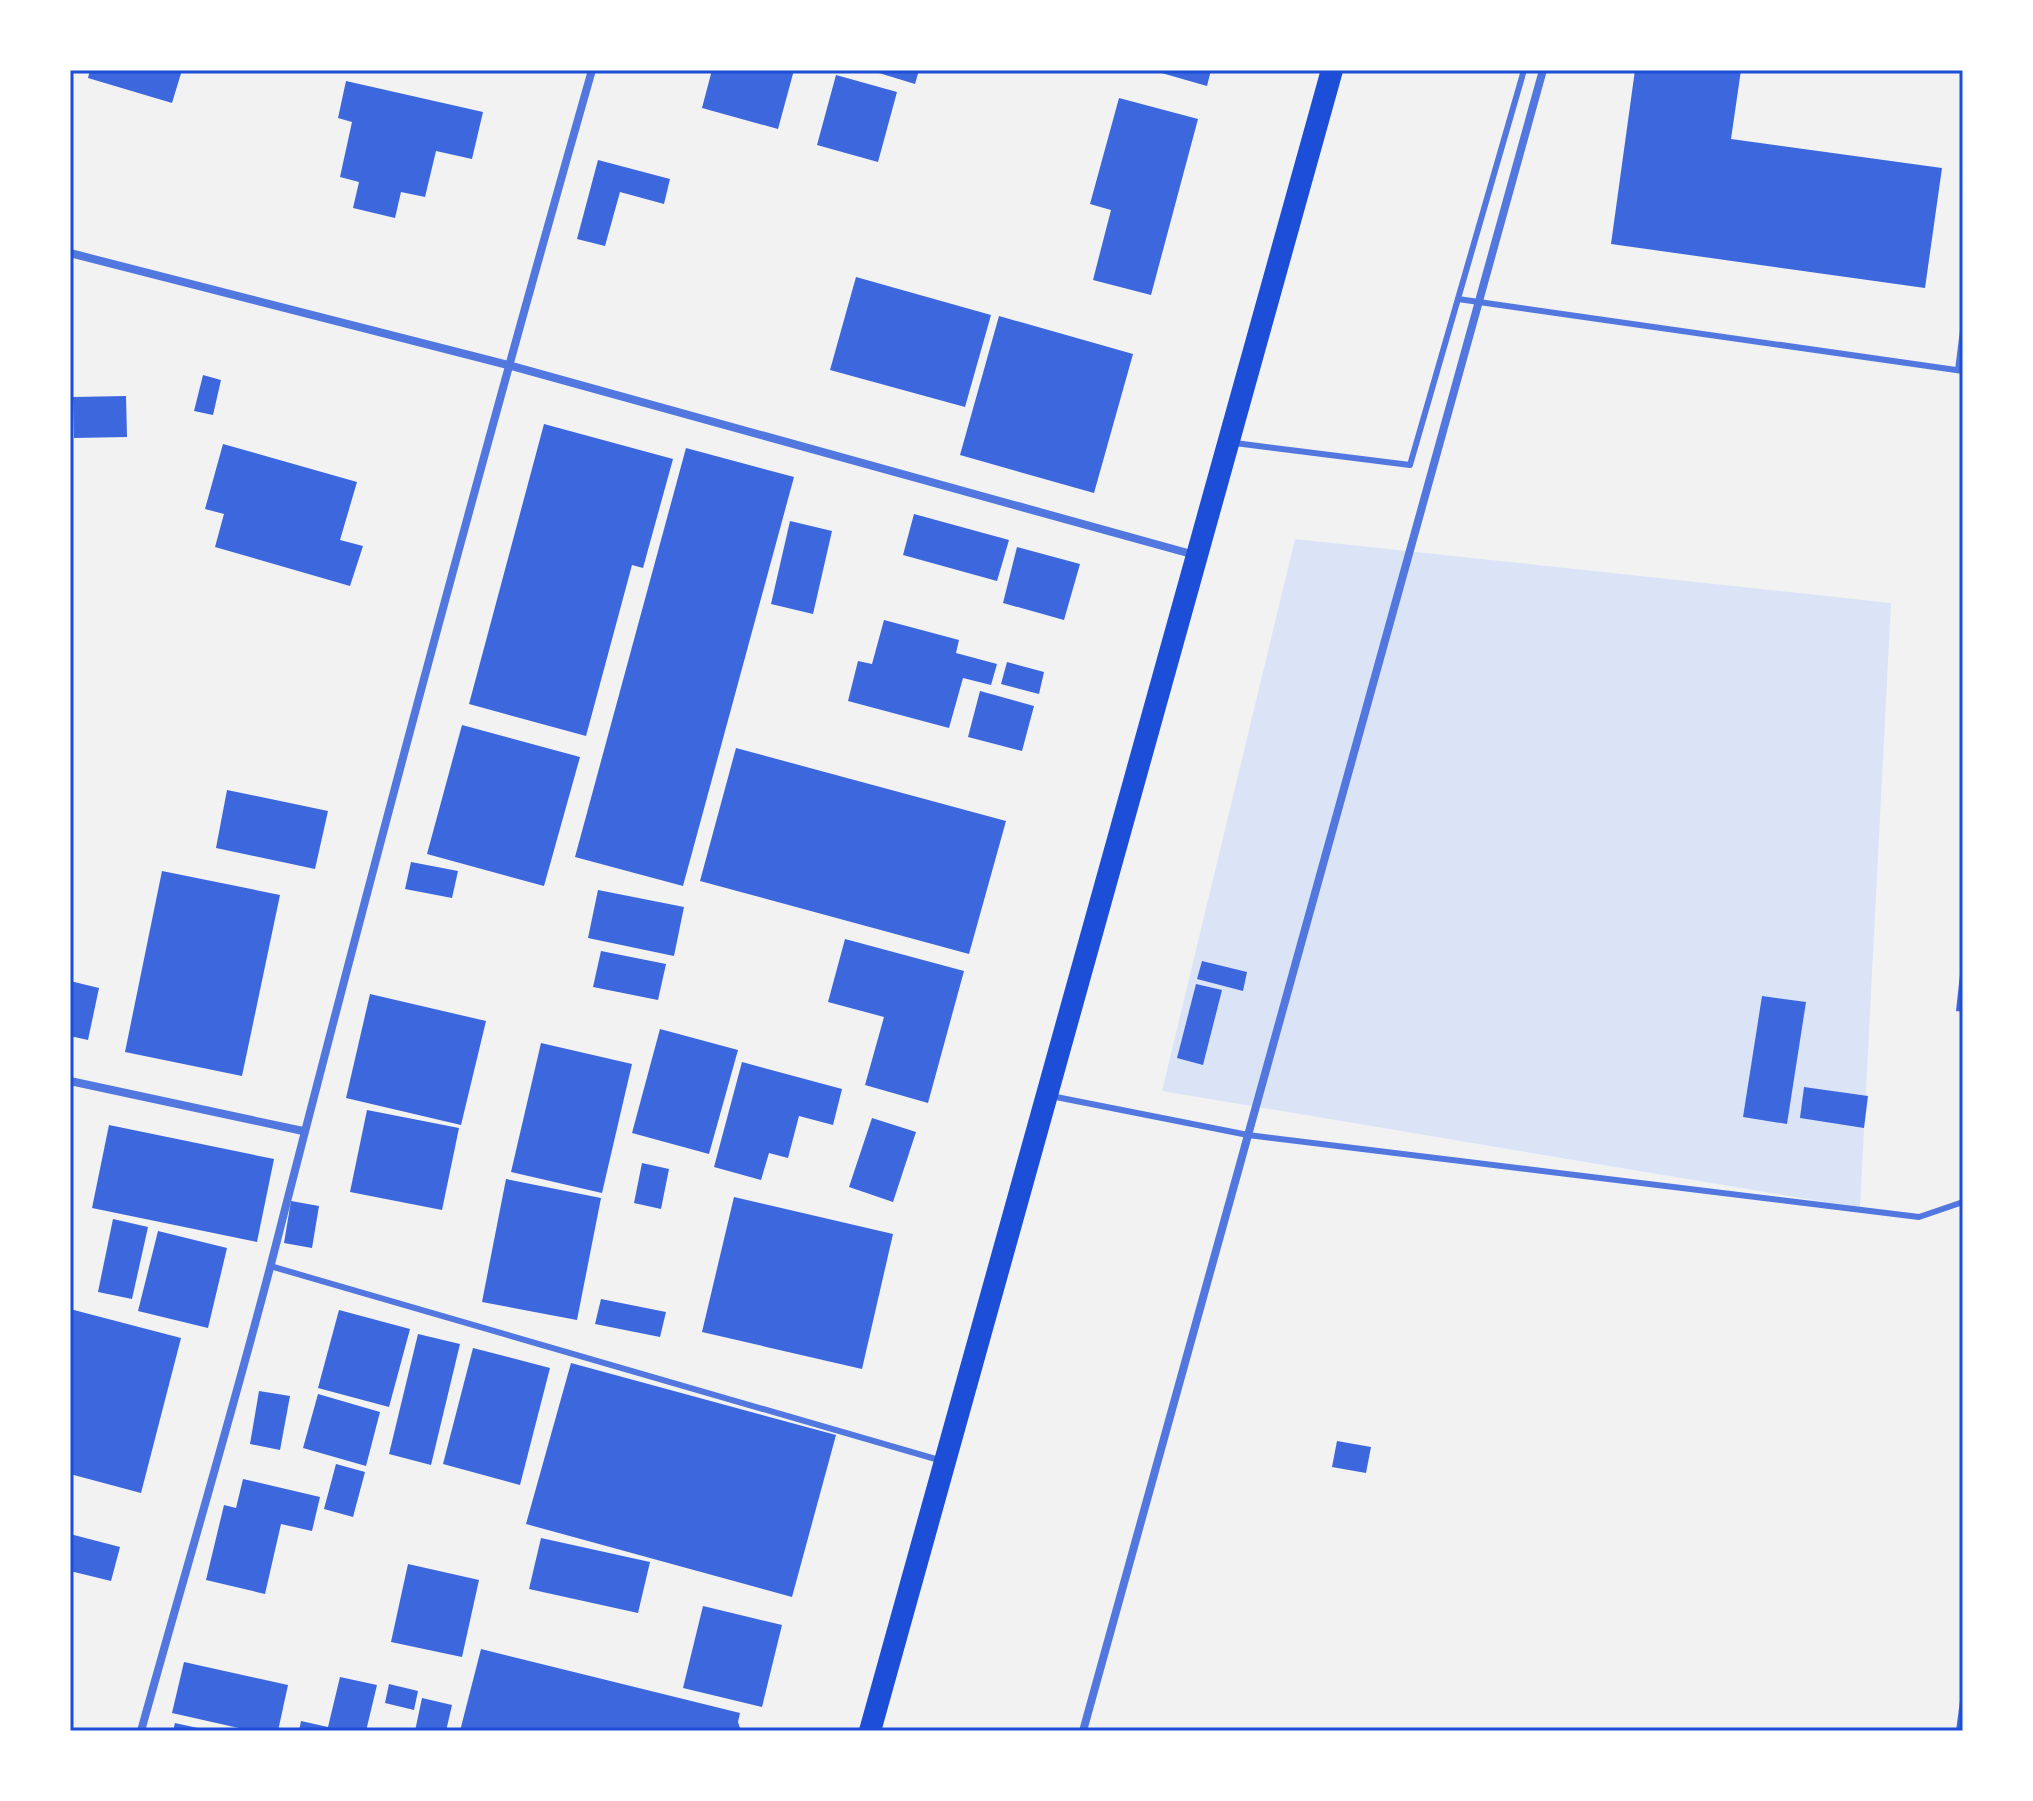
<svg xmlns="http://www.w3.org/2000/svg" width="2033" height="1801" font-family="Helvetica,sans-serif">
  <rect width="100%" height="100%" fill="#f2f2f2"/>
  <!-- green -->
  <path fill="#dbe4f7" d="M1295 539 1891 603 1860 1208 1162 1091Z"/>
  <!-- building -->
  <g fill="#3d67dc">
    <path d="M90 70H182L172 103 88 78Z"/>
    <path d="M712 70H794L778 129 702 108Z"/>
    <path d="M869 70H919L915 84Z"/>
    <path d="M1151 70H1211L1207 86Z"/>
    <path d="M1635 70H1741L1731 139 1942 168 1925 288 1611 244Z"/>
    <path d="M836 75 897 92 878 162 817 145Z"/>
    <path d="M346 81 483 112 472 159 436 151 425 197 401 192 395 218 353 208 359 182 340 177 352 122 338 118Z"/>
    <path d="M1119 98 1198 119 1151 295 1093 280 1111 210 1090 204Z"/>
    <path d="M598 160 670 179 664 204 620 192 605 246 577 239Z"/>
    <path d="M856 277 991 315 965 407 830 370Z"/>
    <path d="M999 316 1133 354 1094 493 960 455Z"/>
    <path d="M203 375 221 380 213 415 194 411Z"/>
    <path d="M126 396 127 437 74 438 73 397Z"/>
    <path d="M544 424 673 459 643 568 632 565 586 736 469 704Z"/>
    <path d="M223 444 357 482 340 540 363 546 350 586 215 547 224 514 205 509Z"/>
    <path d="M686 448 794 477 683 886 575 857Z"/>
    <path d="M914 514 1009 540 997 581 903 555Z"/>
    <path d="M790 521 832 531 813 614 771 604Z"/>
    <path d="M1017 547 1080 564 1064 620 1003 603Z"/>
    <path d="M884 620 959 640 956 653 997 664 991 685 963 678 949 728 848 701 858 661 872 664Z"/>
    <path d="M1007 662 1044 672 1039 694 1001 684Z"/>
    <path d="M980 691 1034 706 1022 751 968 737Z"/>
    <path d="M462 725 580 757 544 886 427 854Z"/>
    <path d="M736 748 1006 821 969 954 700 881Z"/>
    <path d="M227 790 328 811 315 869 216 848Z"/>
    <path d="M411 862 458 871 452 898 405 889Z"/>
    <path d="M162 871 280 895 242 1076 125 1052Z"/>
    <path d="M598 890 684 907 674 956 588 938Z"/>
    <path d="M845 939 964 971 928 1103 865 1085 884 1017 828 1002Z"/>
    <path d="M601 951 666 964 658 1000 593 987Z"/>
    <path d="M1202 961 1247 972 1243 991 1197 979Z"/>
    <path d="M1961 965 1963 966V1012L1956 1011Z"/>
    <path d="M70 981 99 988 88 1040 70 1036Z"/>
    <path d="M1196 984 1222 990 1203 1065 1177 1058Z"/>
    <path d="M370 994 486 1021 461 1125 346 1098Z"/>
    <path d="M1762 996 1806 1002 1787 1124 1743 1117Z"/>
    <path d="M660 1029 738 1050 709 1154 632 1133Z"/>
    <path d="M541 1043 632 1064 602 1193 511 1172Z"/>
    <path d="M742 1062 842 1089 833 1125 799 1116 788 1158 769 1153 761 1180 714 1167Z"/>
    <path d="M1804 1087 1868 1096 1864 1128 1800 1118Z"/>
    <path d="M367 1110 459 1128 442 1210 350 1192Z"/>
    <path d="M872 1118 916 1132 893 1202 849 1187Z"/>
    <path d="M109 1125 274 1159 257 1242 92 1208Z"/>
    <path d="M642 1163 669 1169 661 1209 634 1203Z"/>
    <path d="M506 1179 601 1198 577 1320 482 1302Z"/>
    <path d="M734 1197 893 1234 862 1369 702 1332Z"/>
    <path d="M291 1201 319 1206 312 1248 284 1243Z"/>
    <path d="M113 1219 148 1227 132 1299 98 1292Z"/>
    <path d="M158 1231 227 1248 208 1328 138 1311Z"/>
    <path d="M601 1299 666 1312 660 1337 595 1324Z"/>
    <path d="M70 1309 181 1338 141 1493 70 1474Z"/>
    <path d="M339 1310 410 1329 389 1407 318 1388Z"/>
    <path d="M418 1334 460 1344 431 1465 389 1454Z"/>
    <path d="M473 1348 550 1368 520 1485 443 1464Z"/>
    <path d="M571 1363 836 1435 792 1597 526 1524Z"/>
    <path d="M259 1391 290 1396 280 1450 250 1444Z"/>
    <path d="M318 1394 380 1412 366 1466 303 1448Z"/>
    <path d="M1337 1441 1371 1447 1366 1473 1332 1467Z"/>
    <path d="M336 1464 365 1472 353 1517 324 1509Z"/>
    <path d="M243 1479 320 1497 312 1531 281 1524 265 1594 206 1580 224 1505 236 1508Z"/>
    <path d="M70 1534 120 1547 111 1581 70 1571Z"/>
    <path d="M541 1538 650 1562 638 1613 529 1589Z"/>
    <path d="M408 1564 479 1580 462 1657 391 1642Z"/>
    <path d="M703 1606 782 1625 762 1707 683 1688Z"/>
    <path d="M481 1649 740 1713 738 1722 741 1731H460Z"/>
    <path d="M184 1662 288 1685 278 1731H252L172 1713Z"/>
    <path d="M340 1677 377 1685 366 1731H299L301 1721 328 1727Z"/>
    <path d="M389 1684 418 1691 414 1710 385 1703Z"/>
    <path d="M1961 1693 1963 1731H1956Z"/>
    <path d="M422 1698 452 1705 446 1731H415Z"/>
    <path d="M175 1723 207 1730V1731H173Z"/>
  </g>
  <g fill="none" stroke-linecap="round" stroke-linejoin="round">
    <!-- service -->
    <g stroke="#5277de" stroke-width="6">
      <path d="M1458 299 1963 371"/>
      <path d="M1958 370 1963 330"/>
      <path d="M1235 443 1410 465 1524 70"/>
      <path d="M1051 1096 1248 1135 1919 1217 1963 1202"/>
      <path d="M270 1266 939 1460"/>
    </g>
    <!-- minor -->
    <g stroke="#5277de" stroke-width="8">
      <path d="M70 253 508 365 1195 555"/>
      <path d="M70 1081 303 1131"/>
      <path d="M141 1731C184 1576 230 1421 271 1264 373 865 479 467 592 70"/>
      <path d="M1083 1731 1543 70"/>
    </g>
    <!-- trunk -->
    <path stroke="#1d4ed8" stroke-width="22" d="M870 1731 1332 70"/>
  </g>
  <!-- border -->
  <rect width="2033" height="1801" fill="none" stroke="#ffffff" stroke-width="144"/>
  <rect x="72" y="72" width="1889" height="1657" fill="none" stroke="#1d4ed8" stroke-width="3"/>
</svg>
